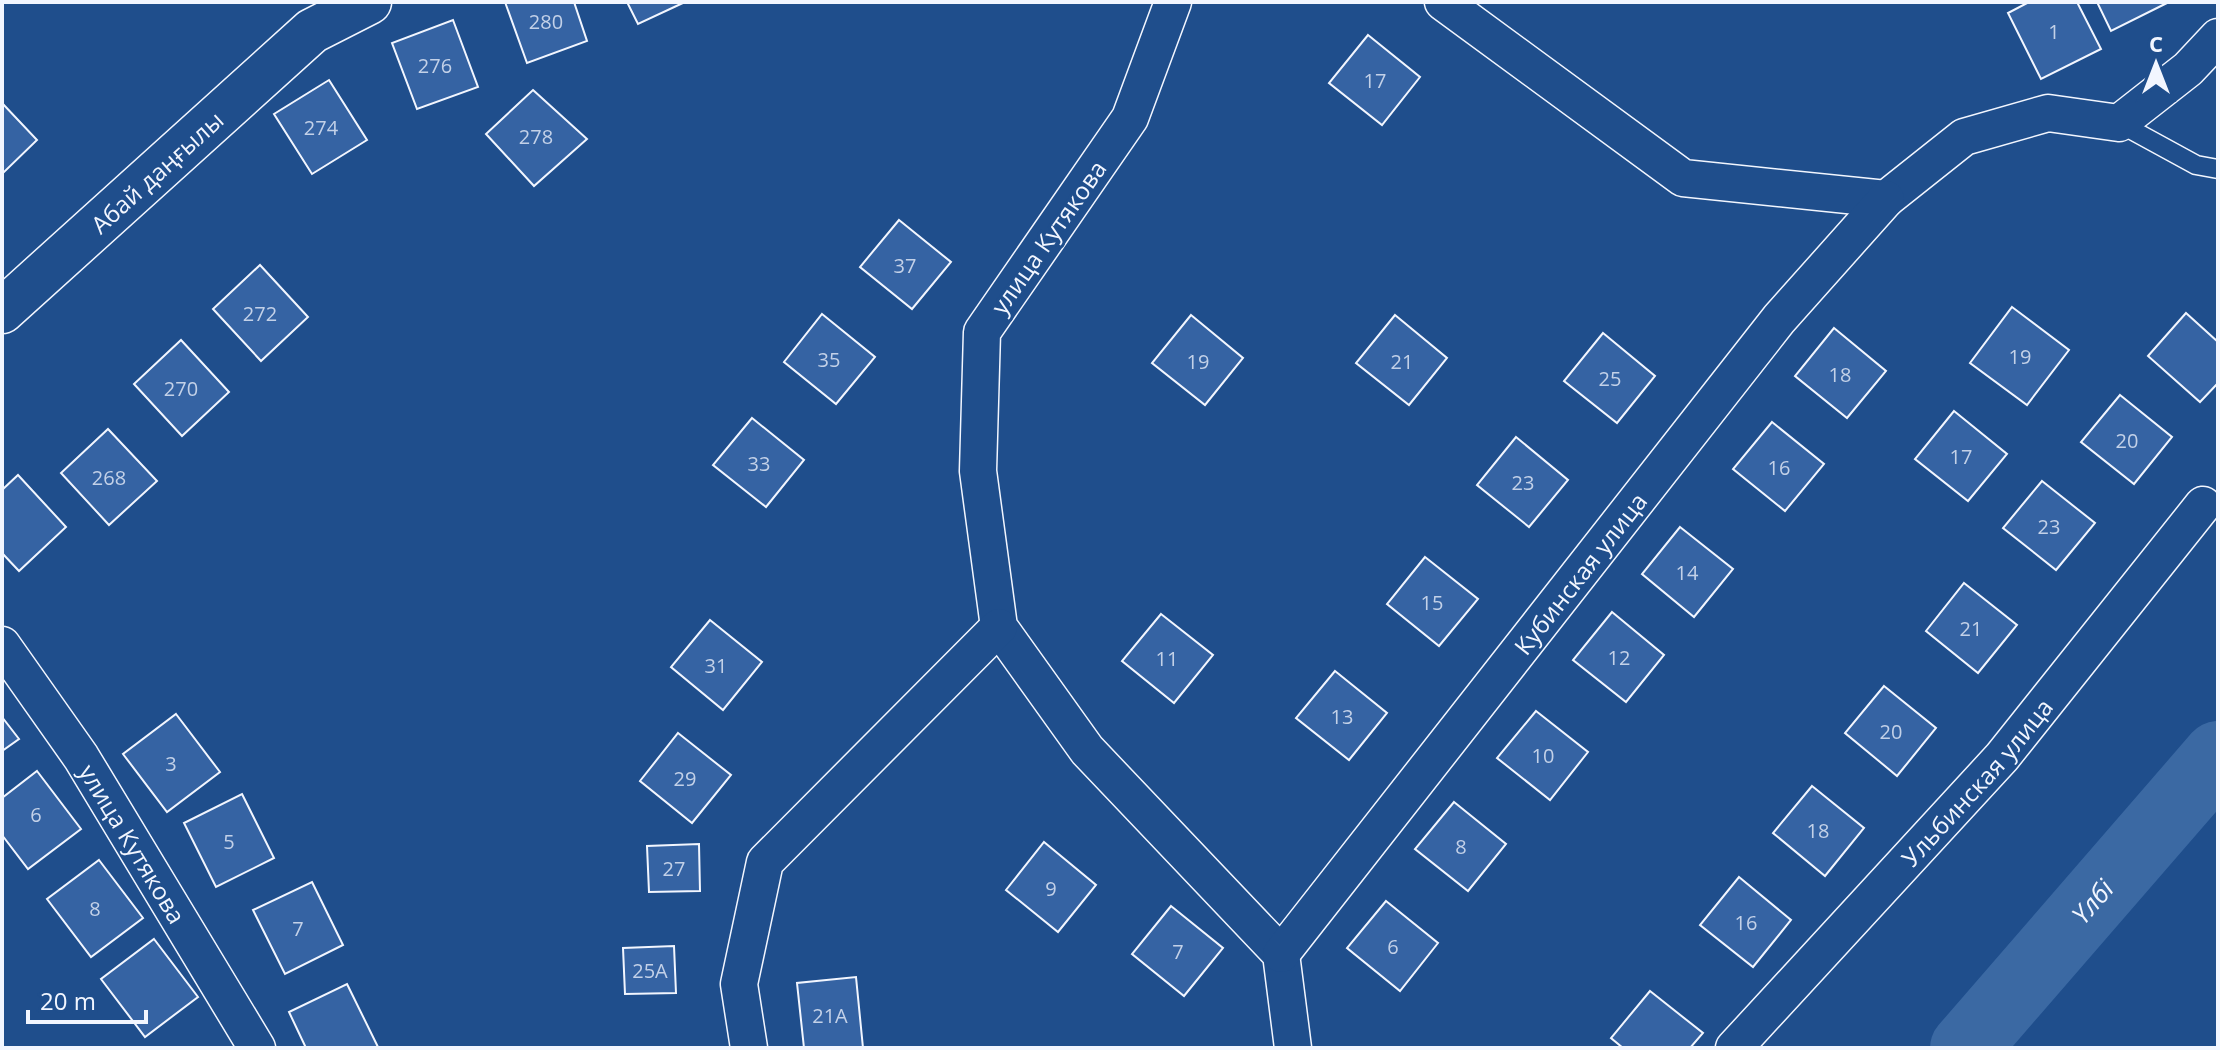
<svg xmlns="http://www.w3.org/2000/svg" width="2220" height="1050" font-family="'Open Sans',sans-serif">
  <rect width="100%" height="100%" fill="#1f4e8c"/>
  <g fill="none" stroke-linecap="round" stroke-linejoin="round">
    <!-- river -->
    <path stroke="#3b69a3" stroke-width="70" id="s1" d="M1965 1048 2218 756"/>
  </g>
  <!-- building -->
  <g fill="#3563a3" stroke="#f2f6ff" stroke-width="2">
    <path d="M505 2H574L587 41 527 63Z"/>
    <path d="M627 2H685L638 24Z"/>
    <path d="M2029 2H2077L2101 49 2041 79 2008 13Z"/>
    <path d="M2097 2H2169L2111 31Z"/>
    <path d="M453 20 478 87 417 109 392 43Z"/>
    <path d="M1368 35 1420 77 1382 125 1329 83Z"/>
    <path d="M329 80 367 140 312 174 274 114Z"/>
    <path d="M533 90 587 139 534 186 486 134Z"/>
    <path d="M2 103 37 140 2 174Z"/>
    <path d="M899 220 951 262 912 309 860 267Z"/>
    <path d="M260 265 308 317 261 361 213 309Z"/>
    <path d="M2012 307 2069 350 2027 405 1970 363Z"/>
    <path d="M2186 313 2218 342V383L2200 402 2148 356Z"/>
    <path d="M822 314 875 357 836 404 784 362Z"/>
    <path d="M1191 315 1243 358 1205 405 1152 363Z"/>
    <path d="M1395 315 1447 358 1409 405 1356 363Z"/>
    <path d="M1834 328 1886 371 1847 418 1795 376Z"/>
    <path d="M1603 333 1655 376 1617 423 1564 381Z"/>
    <path d="M181 340 229 392 182 436 134 384Z"/>
    <path d="M2120 395 2172 437 2134 484 2081 442Z"/>
    <path d="M1954 411 2007 454 1968 501 1915 459Z"/>
    <path d="M752 418 804 460 766 507 713 465Z"/>
    <path d="M1772 422 1824 464 1785 511 1733 469Z"/>
    <path d="M108 429 157 481 109 525 61 473Z"/>
    <path d="M1516 437 1568 480 1529 527 1477 485Z"/>
    <path d="M18 475 66 527 19 571 2 553V490Z"/>
    <path d="M2042 481 2095 523 2056 570 2003 528Z"/>
    <path d="M1680 527 1733 569 1694 617 1642 574Z"/>
    <path d="M1425 557 1478 599 1439 646 1387 604Z"/>
    <path d="M1964 583 2017 625 1978 673 1926 631Z"/>
    <path d="M1612 612 1664 655 1626 702 1573 660Z"/>
    <path d="M1161 614 1213 655 1174 703 1122 661Z"/>
    <path d="M710 620 762 662 723 710 671 667Z"/>
    <path d="M1335 671 1387 713 1349 760 1296 718Z"/>
    <path d="M1884 686 1936 728 1897 776 1845 733Z"/>
    <path d="M1536 711 1588 752 1550 800 1497 758Z"/>
    <path d="M176 714 220 772 167 812 123 754Z"/>
    <path d="M2 717 19 739 2 751Z"/>
    <path d="M678 733 731 775 692 823 640 781Z"/>
    <path d="M37 771 81 829 28 869 2 835V798Z"/>
    <path d="M1812 786 1864 828 1825 876 1773 833Z"/>
    <path d="M242 794 274 858 216 887 184 823Z"/>
    <path d="M1454 802 1506 844 1468 891 1415 849Z"/>
    <path d="M1044 842 1096 885 1058 932 1006 890Z"/>
    <path d="M699 844 700 891 649 892 647 846Z"/>
    <path d="M99 860 143 918 91 957 47 899Z"/>
    <path d="M1739 877 1791 920 1753 967 1700 925Z"/>
    <path d="M312 882 343 945 285 974 253 910Z"/>
    <path d="M1386 901 1438 943 1400 991 1347 948Z"/>
    <path d="M1171 906 1223 948 1184 996 1132 954Z"/>
    <path d="M154 939 198 997 145 1037 101 979Z"/>
    <path d="M674 946 676 993 625 994 623 948Z"/>
    <path d="M856 977 863 1048H804L797 983Z"/>
    <path d="M347 984 378 1047 306 1048 289 1012Z"/>
    <path d="M1650 991 1703 1033 1690 1048H1623L1611 1038Z"/>
  </g>
  <g fill="none" stroke-linecap="round" stroke-linejoin="round">
    <!-- service casing -->
    <g stroke="#f2f6ff" stroke-width="21">
      <path id="service" d="M2119 123 2196 165 2218 169"/>
    </g>
    <!-- minor casing -->
    <g stroke="#f2f6ff" stroke-width="39">
      <g id="minor">
        <path d="M1173 2 1130 118 982 332 978 471 999 627 1087 750 1281 954 1293 1048"/>
        <path d="M1443 2 1683 178 1886 199 1964 137 2048 113 2119 123 2188 69 2218 37"/>
        <path id="s2" d="M2 645 81 757 257 1048"/>
        <path id="s3" d="M1281 954 1779 319 1886 199"/>
        <path d="M749 1048 739 984 765 862 999 627"/>
        <path id="s4" d="M1734 1048 2002 757 2203 505"/>
      </g>
    </g>
    <!-- secondary casing -->
    <g stroke="#f2f6ff" stroke-width="47">
      <g id="secondary">
        <path id="s5" d="M2 311 312 31 369 2"/>
      </g>
    </g>
    <!-- service -->
    <use href="#service" stroke="#1f4e8c" stroke-width="18"/>
    <!-- minor -->
    <use href="#minor" stroke="#1f4e8c" stroke-width="36"/>
    <!-- secondary -->
    <use href="#secondary" stroke="#1f4e8c" stroke-width="44"/>
  </g>
  <g text-anchor="middle" dominant-baseline="central" stroke-width="6" stroke-linejoin="round" paint-order="stroke">
    <!-- number labels -->
    <g font-size="20" fill="#c3d1e8">
      <text x="546" y="21">280</text>
      <text x="2054" y="31">1</text>
      <text x="435" y="65">276</text>
      <text x="1375" y="80">17</text>
      <text x="321" y="127">274</text>
      <text x="536" y="136">278</text>
      <text x="905" y="265">37</text>
      <text x="260" y="313">272</text>
      <text x="2020" y="356">19</text>
      <text x="829" y="359">35</text>
      <text x="1198" y="361">19</text>
      <text x="1402" y="361">21</text>
      <text x="1840" y="374">18</text>
      <text x="1610" y="378">25</text>
      <text x="181" y="388">270</text>
      <text x="2127" y="440">20</text>
      <text x="1961" y="456">17</text>
      <text x="759" y="463">33</text>
      <text x="1779" y="467">16</text>
      <text x="109" y="477">268</text>
      <text x="1523" y="482">23</text>
      <text x="2049" y="526">23</text>
      <text x="1687" y="572">14</text>
      <text x="1432" y="602">15</text>
      <text x="1971" y="628">21</text>
      <text x="1619" y="657">12</text>
      <text x="1167" y="658">11</text>
      <text x="716" y="665">31</text>
      <text x="1342" y="716">13</text>
      <text x="1891" y="731">20</text>
      <text x="1543" y="755">10</text>
      <text x="171" y="763">3</text>
      <text x="685" y="778">29</text>
      <text x="36" y="814">6</text>
      <text x="1818" y="830">18</text>
      <text x="229" y="841">5</text>
      <text x="1461" y="846">8</text>
      <text x="674" y="868">27</text>
      <text x="1051" y="888">9</text>
      <text x="95" y="908">8</text>
      <text x="1746" y="922">16</text>
      <text x="298" y="928">7</text>
      <text x="1393" y="946">6</text>
      <text x="1178" y="951">7</text>
      <text x="650" y="970">25А</text>
      <text x="830" y="1015">21А</text>
    </g>
    <!-- street labels -->
    <g font-size="24" fill="#f2f6ff" stroke="#1f4e8c">
      <text stroke="none"><textPath href="#s5" startOffset="208">Абай даңғылы</textPath></text>
      <text transform="translate(1048 237) rotate(-55)">улица Кутякова</text>
      <text stroke="none"><textPath href="#s3" startOffset="484">Кубинская улица</textPath></text>
      <text stroke="none"><textPath href="#s4" startOffset="360">Ульбинская улица</textPath></text>
      <text stroke="none"><textPath href="#s2" startOffset="238">улица Кутякова</textPath></text>
    </g>
    <!-- water labels -->
    <g font-size="26" font-style="italic" fill="#f2f6ff" stroke="#1f4e8c">
      <text stroke="none"><textPath href="#s1" startOffset="194">Үлбі</textPath></text>
    </g>
  </g>
  <!-- border -->
  <rect width="2220" height="1050" fill="none" stroke="#f2f6ff" stroke-width="8"/>
  <!-- north arrow -->
  <g transform="translate(2156 64)" stroke="#1f4e8c" stroke-width="6" paint-order="stroke">
  <path d="M0-6L14 30L0 20L-14 30Z" fill="#f2f6ff"/>
  <text y="-12" font-size="22" font-weight="bold" text-anchor="middle" fill="#f2f6ff">С</text>
  </g>
  <!-- scale -->
  <path d="M28 1010v12h118v-12" fill="none" stroke="#f2f6ff" stroke-width="4"/>
  <text x="40" y="1010" font-size="24" fill="#f2f6ff" stroke="#1f4e8c" stroke-width="6" paint-order="stroke">20 m</text>
</svg>
